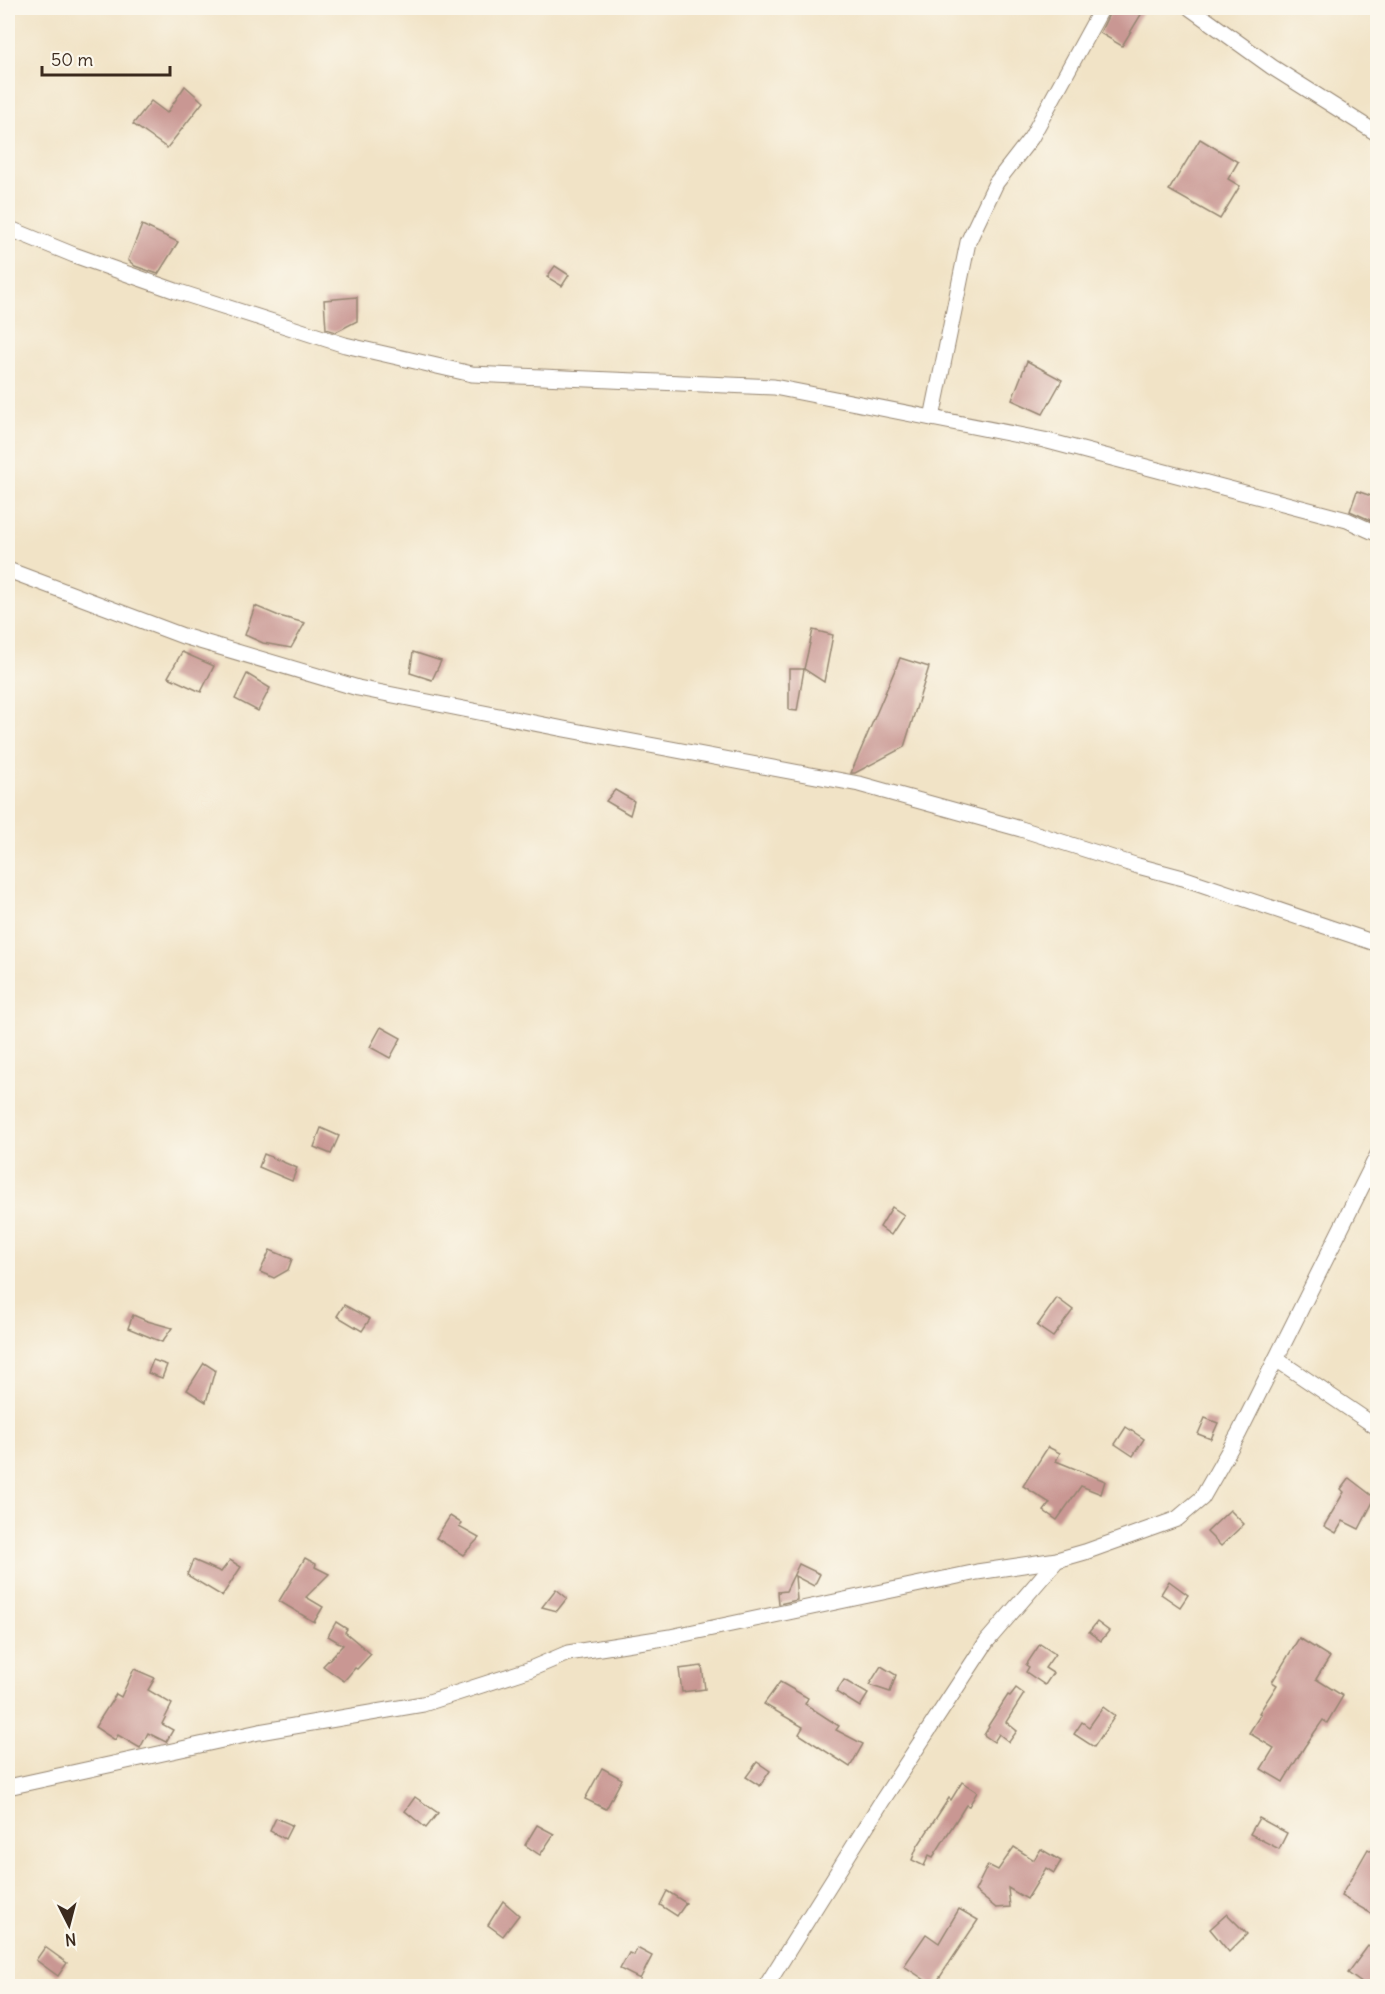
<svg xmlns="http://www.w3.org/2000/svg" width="1385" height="1994" font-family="Delius,sans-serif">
  <rect width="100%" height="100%" fill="#fbf7ec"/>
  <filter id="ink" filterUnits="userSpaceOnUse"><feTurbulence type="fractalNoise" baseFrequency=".0167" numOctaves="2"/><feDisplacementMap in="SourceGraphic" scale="12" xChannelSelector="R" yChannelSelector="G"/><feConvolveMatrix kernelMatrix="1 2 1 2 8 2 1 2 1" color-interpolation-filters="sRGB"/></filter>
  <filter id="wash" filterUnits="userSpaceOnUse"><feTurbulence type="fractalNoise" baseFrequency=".008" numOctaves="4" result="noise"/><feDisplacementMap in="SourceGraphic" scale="24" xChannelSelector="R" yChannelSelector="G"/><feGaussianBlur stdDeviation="1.35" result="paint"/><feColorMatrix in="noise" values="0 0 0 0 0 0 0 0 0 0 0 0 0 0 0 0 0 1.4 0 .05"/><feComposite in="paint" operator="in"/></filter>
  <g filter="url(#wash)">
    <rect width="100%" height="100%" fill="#f1e3c6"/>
    <g id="blocks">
      <!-- building -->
      <g fill="#c99793">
        <path d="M1112 8H1145L1122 46 1100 33Z"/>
        <path d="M185 86 203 102 167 148 133 124 151 101 167 113Z"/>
        <path d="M1200 139 1238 162 1228 179 1240 186 1220 219 1169 190Z"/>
        <path d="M142 225 178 242 158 274 135 266 128 260Z"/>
        <path d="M555 266 569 275 562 286 547 277Z"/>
        <path d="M357 297V321L336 332 326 329 324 300Z"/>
        <path d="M1027 361 1062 380 1043 414 1012 400Z"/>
        <path d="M1357 491 1377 498V523L1350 511Z"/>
        <path d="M255 606 279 616 305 623 291 648 263 643 245 635Z"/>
        <path d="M813 630 833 635 824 682 804 669Z"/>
        <path d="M182 652 214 666 201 692 168 677Z"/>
        <path d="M413 652 441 661 432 680 410 673Z"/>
        <path d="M900 658 929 667 904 747 855 773H851Z"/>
        <path d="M789 669H804L797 711 789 710Z"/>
        <path d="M247 674 270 688 258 711 235 699Z"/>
        <path d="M615 790 634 801 630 815 606 801Z"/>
        <path d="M381 1027 401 1038 390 1058 370 1047Z"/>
        <path d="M321 1128 339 1136 331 1154 314 1147Z"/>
        <path d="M264 1154 297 1168 292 1181 259 1167Z"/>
        <path d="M892 1207 904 1215 891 1235 880 1227Z"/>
        <path d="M270 1250 292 1259 288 1270 274 1278 260 1272Z"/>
        <path d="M1057 1298 1073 1310 1053 1337 1037 1326Z"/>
        <path d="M344 1305 370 1319 362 1331 337 1316Z"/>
        <path d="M133 1315 147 1321 172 1328 162 1342 128 1328Z"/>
        <path d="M153 1360 167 1365 162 1378 148 1373Z"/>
        <path d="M204 1363 215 1370 206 1402 187 1390Z"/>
        <path d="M1205 1418 1218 1423 1211 1439 1198 1434Z"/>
        <path d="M1126 1427 1144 1439 1133 1456 1115 1444Z"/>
        <path d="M1048 1447 1060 1453 1056 1461 1105 1481 1101 1494 1081 1486 1057 1520 1044 1511 1050 1503 1023 1486Z"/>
        <path d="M1349 1478 1375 1498 1359 1529 1343 1521 1336 1533 1324 1526 1344 1492 1341 1489Z"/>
        <path d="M1230 1510 1244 1524 1221 1546 1207 1532Z"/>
        <path d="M450 1516 461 1523 459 1527 479 1538 463 1555 436 1538Z"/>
        <path d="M305 1558 316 1564 315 1567 329 1574 306 1597 323 1607 314 1622 279 1601Z"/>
        <path d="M193 1560 221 1572 230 1560 241 1567 222 1596 187 1575Z"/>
        <path d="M799 1564 820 1574 814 1586 795 1576 797 1600 779 1604 778 1592 786 1591Z"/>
        <path d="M1169 1581 1188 1595 1180 1607 1161 1594Z"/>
        <path d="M556 1589 567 1598 557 1611 542 1607Z"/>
        <path d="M336 1622 347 1629 345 1632 371 1654 357 1669 355 1668 344 1681 323 1666 343 1645 328 1636Z"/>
        <path d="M1097 1622 1109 1631 1101 1641 1089 1632Z"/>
        <path d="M1299 1638 1330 1657 1316 1679 1343 1696 1327 1723 1323 1720 1305 1746 1283 1782 1261 1769 1274 1748 1249 1733 1261 1714 1259 1713 1277 1685 1272 1682Z"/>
        <path d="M1040 1644 1055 1654 1045 1668 1053 1673 1045 1685 1026 1672 1029 1667 1026 1665Z"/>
        <path d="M702 1666 705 1689 682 1692 679 1669Z"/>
        <path d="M881 1666 896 1675 890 1692 869 1685Z"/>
        <path d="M134 1669 155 1678 148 1690 172 1704 162 1724 173 1730 166 1742 148 1733 140 1748 118 1735 115 1740 95 1727 116 1694 121 1697Z"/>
        <path d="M844 1680 868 1694 860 1707 836 1692Z"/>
        <path d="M780 1682 808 1698 805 1704 839 1726 836 1730 863 1744 850 1767 799 1734 803 1727 764 1704Z"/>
        <path d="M1016 1688 1024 1694 1006 1722 1017 1731 1009 1742 999 1734 994 1742 984 1735 989 1727 988 1726 1008 1695 1010 1696Z"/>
        <path d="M1103 1707 1115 1716 1094 1747 1074 1734 1082 1722 1089 1727Z"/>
        <path d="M757 1762 770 1771 760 1786 746 1777Z"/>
        <path d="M602 1768 622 1779 606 1809 585 1799Z"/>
        <path d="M962 1782 977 1792 969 1806 966 1805 933 1857 929 1855 924 1866 912 1860 917 1847 949 1798 951 1800Z"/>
        <path d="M415 1797 438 1813 426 1828 405 1811Z"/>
        <path d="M276 1818 292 1825 285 1839 270 1831Z"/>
        <path d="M1259 1818 1287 1833 1279 1849 1250 1834Z"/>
        <path d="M537 1825 554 1834 540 1855 525 1845Z"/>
        <path d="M1014 1847 1034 1860 1041 1849 1061 1861 1054 1873 1046 1868 1027 1899 1008 1888 1010 1907 996 1908 975 1891 988 1865 998 1870Z"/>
        <path d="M1368 1849 1377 1855V1917L1341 1896Z"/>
        <path d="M667 1891 686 1903 677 1916 660 1905Z"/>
        <path d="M503 1901 519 1915 503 1936 488 1925Z"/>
        <path d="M959 1909 978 1920 934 1986 904 1966 926 1934 939 1943Z"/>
        <path d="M1227 1914 1247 1934 1229 1952 1210 1929Z"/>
        <path d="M1368 1946 1377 1953V1986H1366L1348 1973Z"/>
        <path d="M45 1947 67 1963 58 1976 36 1960Z"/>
        <path d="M637 1948 652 1956 640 1979 620 1969 629 1953 634 1955Z"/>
      </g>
    </g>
  </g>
  <g filter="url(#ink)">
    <use href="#blocks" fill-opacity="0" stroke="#968672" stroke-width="1.5"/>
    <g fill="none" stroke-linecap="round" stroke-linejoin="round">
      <!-- minor casing -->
      <g stroke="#968672" stroke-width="17">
        <g id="minor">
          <path d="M1190 8 1272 67 1378 134"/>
          <path d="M8 228 74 255 176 291 345 345 472 374 774 387 1044 440 1347 520 1378 534"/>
          <path d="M932 418 968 242 996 183 1031 138 1102 8"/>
          <path d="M8 570 183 636 358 688 564 729 859 784 1021 829 1138 866 1183 878 1378 944"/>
          <path d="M1276 1359 1378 1428"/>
          <path d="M8 1787 259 1732 423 1704 528 1670 568 1653 670 1637 977 1572 1057 1560 1085 1552 1177 1519 1202 1498 1239 1433 1378 1154"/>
          <path d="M766 1986 882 1801 987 1641 1057 1560"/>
        </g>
      </g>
      <!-- minor -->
      <use href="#minor" stroke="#fff" stroke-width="15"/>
    </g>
  </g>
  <!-- margin -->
  <rect width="1385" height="1994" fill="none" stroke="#fbf7ec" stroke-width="30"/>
  <!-- north arrow -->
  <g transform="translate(69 1925) rotate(174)" stroke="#fbf7ec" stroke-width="4.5" paint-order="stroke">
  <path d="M0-4.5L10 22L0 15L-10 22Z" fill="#3b2a1e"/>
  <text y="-9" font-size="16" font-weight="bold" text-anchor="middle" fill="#3b2a1e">N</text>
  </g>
  <!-- scale -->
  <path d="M42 66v9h128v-9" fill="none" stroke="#3b2a1e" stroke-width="3"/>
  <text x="51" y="66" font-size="18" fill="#3b2a1e" stroke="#fbf7ec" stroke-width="4.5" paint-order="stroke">50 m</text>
</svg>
